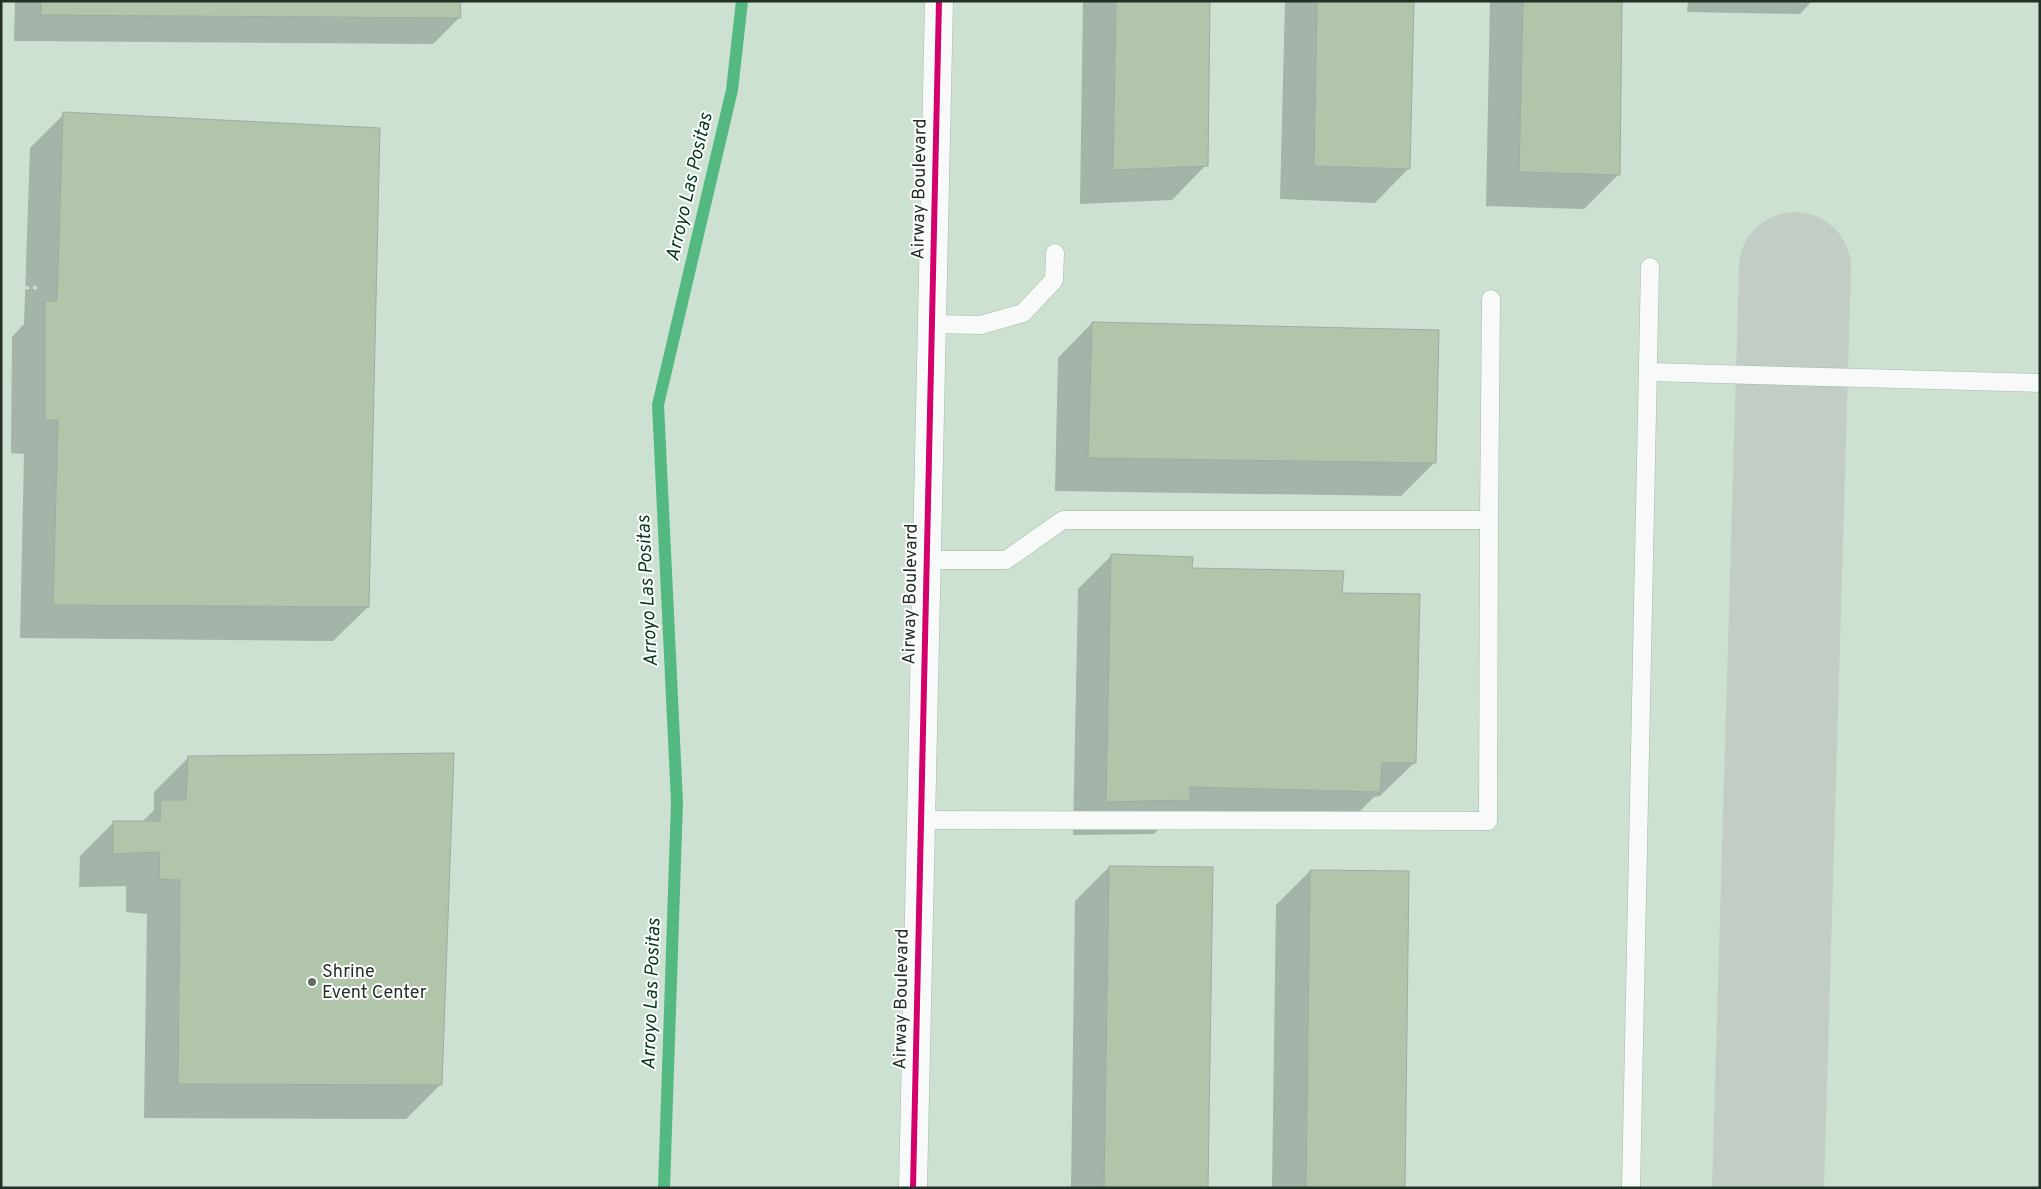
<svg xmlns="http://www.w3.org/2000/svg" width="2041" height="1189" font-family="Overpass,sans-serif">
  <rect width="100%" height="100%" fill="#cce1d2"/>
  <!-- shadow -->
  <g fill="#0003">
    <path d="M15 1H458L460 17 433 44 14 41Z"/>
    <path d="M1083 1H1209L1206 165 1172 200 1080 204Z"/>
    <path d="M1285 1H1412L1409 168 1375 203 1280 199Z"/>
    <path d="M1490 1H1621L1618 175 1584 209 1486 206Z"/>
    <path d="M1688 1H1812L1800 14 1687 12Z"/>
    <path d="M64 114 368 607 333 641 20 638 24 454 11 453 12 337 24 324 30 148Z"/>
    <path d="M1092 323 1435 462 1401 496 1055 491 1058 358Z"/>
    <path d="M1112 555 1341 595 1415 762 1380 796 1374 797 1345 826 1167 821 1154 834 1073 835 1078 589Z"/>
    <path d="M188 758 440 1085 406 1119 144 1118 147 914 126 912V886L79 887 80 856 114 822 141 823 154 810V792Z"/>
    <path d="M1109 867 1207 1188H1071L1075 901Z"/>
    <path d="M1310 871 1404 1188H1272L1276 905Z"/>
  </g>
  <g fill="none" stroke-linecap="round" stroke-linejoin="round">
    <!-- stream -->
    <path stroke="#54b881" stroke-width="12" d="M664 1188 677 802 658 405 732 90 742 1"/>
    <!-- taxiway -->
    <path stroke="#c2cec5" stroke-width="112" d="M1768 1188 1795 268"/>
  </g>
  <!-- building -->
  <g fill="#b0c5a9" stroke="#9fada0">
    <path d="M41 1H460L461 18 41 15Z"/>
    <path d="M1116 1H1210L1208 166 1113 170Z"/>
    <path d="M1317 1H1414L1410 169 1314 166Z"/>
    <path d="M1523 1H1622L1620 175 1519 172Z"/>
    <path d="M63 112 380 128 369 607 53 605 58 420H45V301H57Z"/>
    <path d="M1092 322 1439 330 1436 463 1088 458Z"/>
    <path d="M1111 554 1193 557 1192 568 1344 571 1342 593 1420 594 1416 763H1382L1380 792 1190 787V800L1106 802Z"/>
    <path d="M454 753 442 1085 178 1084 180 880 159 879 160 852 113 854V821H160L161 800H186L188 756Z"/>
    <path d="M1109 866 1213 867 1208 1188H1104Z"/>
    <path d="M1310 870 1409 871 1405 1188H1306Z"/>
  </g>
  <g fill="none" stroke-linecap="round" stroke-linejoin="round">
    <!-- lane casing -->
    <g stroke="#a7b8ac" stroke-width="19">
      <g id="lane">
        <path d="M932 324 981 325 1023 313 1054 280 1055 253"/>
        <path d="M1649 372 2040 383"/>
        <path d="M1489 520 1491 299"/>
        <path d="M921 820 1488 821 1489 520H1063L1006 560H927"/>
        <path d="M1631 1188 1650 267"/>
      </g>
    </g>
    <!-- secondary casing -->
    <g stroke="#a7b8ac" stroke-width="29">
      <path id="secondary" d="M913 1188 939 1"/>
    </g>
    <!-- path -->
    <path stroke="#d6ddd8" stroke-width="3" stroke-dasharray="4 4" stroke-linecap="butt" d="M1 287 38 288"/>
    <!-- lane -->
    <use href="#lane" stroke="#f7faf8" stroke-width="18"/>
    <!-- secondary -->
    <use href="#secondary" stroke="#f7faf8" stroke-width="28"/>
    <!-- cycleway casing -->
    <g stroke="#fff" stroke-width="9">
      <path id="cycleway" d="M913 1188 939 1"/>
    </g>
    <!-- cycleway -->
    <use href="#cycleway" stroke="#d6006c" stroke-width="6"/>
  </g>
  <!-- markers -->
  <circle fill="#5e6e62" stroke="#fff" stroke-width="2" cx="312" cy="982" r="5"/>
  <g text-anchor="middle" dominant-baseline="central" stroke-width="4" stroke-linejoin="round" paint-order="stroke">
    <!-- street labels -->
    <g font-size="18" fill="#223026" stroke="#fff">
      <text transform="translate(920 189) rotate(-89)">Airway Boulevard</text>
      <text transform="translate(911 594) rotate(-89)">Airway Boulevard</text>
      <text transform="translate(902 999) rotate(-89)">Airway Boulevard</text>
    </g>
    <!-- poi labels -->
    <g font-size="18" fill="#223026" stroke="#fff" text-anchor="start">
      <text x="322" y="972">Shrine<tspan x="322" dy="21">Event Center</tspan></text>
    </g>
    <!-- water labels -->
    <g font-size="19" font-style="italic" fill="#063a1d" stroke="#fff">
      <text transform="translate(690 187) rotate(-77)">Arroyo Las Positas</text>
      <text transform="translate(648 591) rotate(-93)">Arroyo Las Positas</text>
      <text transform="translate(652 994) rotate(-88)">Arroyo Las Positas</text>
    </g>
  </g>
  <!-- border -->
  <rect width="2041" height="1189" fill="none" stroke="#223026" stroke-width="5"/>
</svg>
